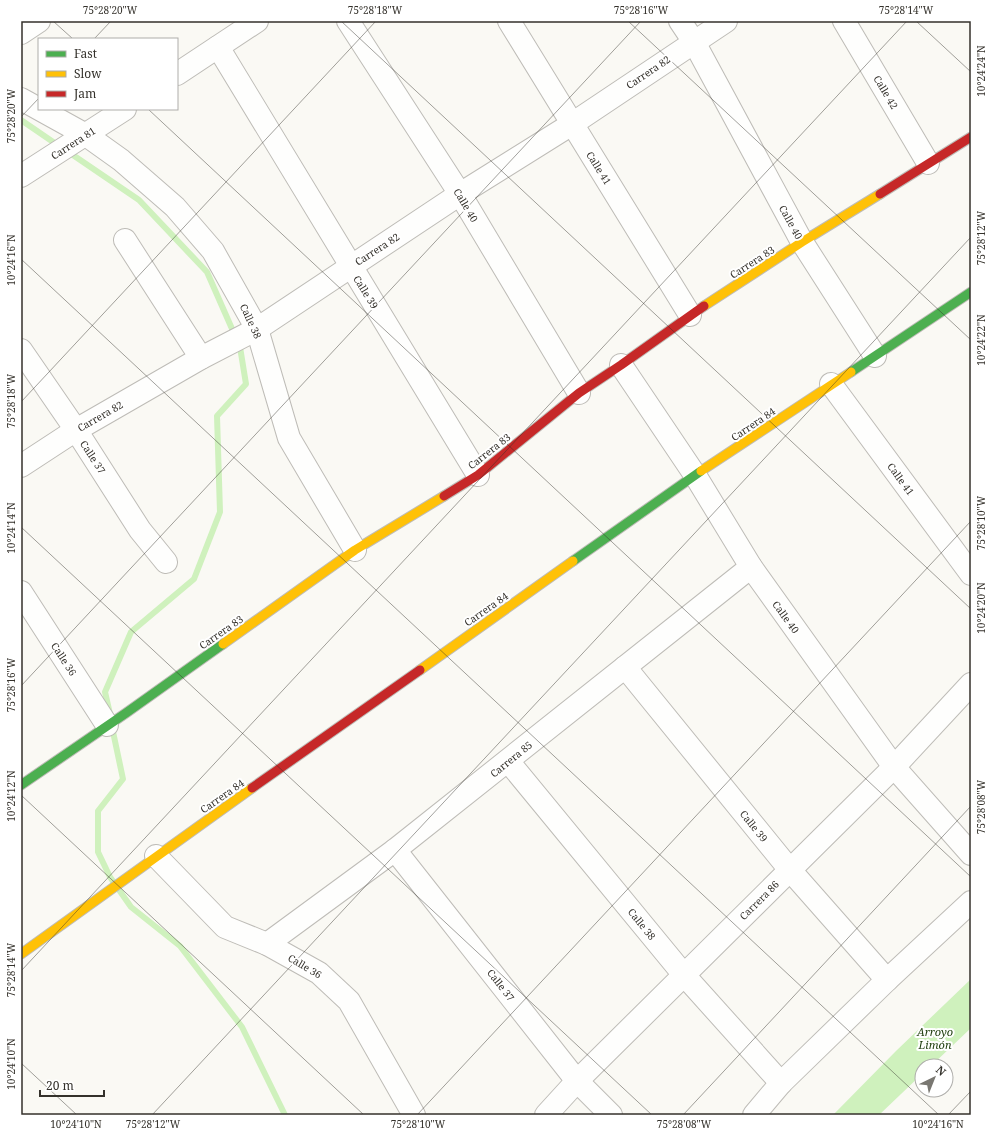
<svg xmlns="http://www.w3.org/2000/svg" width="992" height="1136" font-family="'Noto Serif',serif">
  <rect width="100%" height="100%" fill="#faf9f4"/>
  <!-- water -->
  <path fill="#cff1bd" d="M971 979V1028L931 1066H922V1074L879 1115H833L896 1051Z"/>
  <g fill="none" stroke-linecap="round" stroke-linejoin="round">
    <!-- stream -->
    <g stroke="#cff1bd" stroke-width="6">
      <path d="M21 120 59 146"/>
      <path d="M67 151 139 200 207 272 240 347 246 384 217 416 220 512 194 579 131 632 105 692 110 714"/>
      <path d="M112 727 123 779 98 811V852L110 877 131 907 180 946 242 1027 285 1115"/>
    </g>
    <!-- street casing -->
    <g stroke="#bebcb7" stroke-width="24">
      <g id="street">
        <path d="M348 21 460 194 579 393"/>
        <path d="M509 21 690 315"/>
        <path d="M680 21 694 42 802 242 875 356"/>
        <path d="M844 21 928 163"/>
        <path d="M21 33 39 21"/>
        <path d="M218 47 478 475"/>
        <path d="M177 74 257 21"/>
        <path d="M21 99 86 135 121 160 175 207 213 251 257 329 289 438 355 550"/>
        <path d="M21 176 125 109"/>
        <path d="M125 240 201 358"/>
        <path d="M21 350 76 430 140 530 166 562"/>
        <path d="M621 365 695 475 751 567 894 767 971 854"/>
        <path d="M831 384 971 574"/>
        <path d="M21 466 76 430 201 358 257 329 460 194 572 124 726 21"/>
        <path d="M21 592 107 725"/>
        <path d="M625 667 790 870 887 980"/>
        <path d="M508 761 684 975 781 1083"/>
        <path d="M395 850 577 1081 611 1115"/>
        <path d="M156 856 225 927 267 944 319 973 349 1001 414 1115"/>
        <path d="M267 944 395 850 751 567"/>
        <path d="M546 1115 577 1081 894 767 971 684"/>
        <path d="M754 1115 781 1083 887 980 971 902"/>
      </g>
    </g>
    <!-- fast casing -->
    <g stroke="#bebcb7" stroke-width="11">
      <g id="fast">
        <path d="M851 372 971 292"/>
        <path d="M573 561 701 471"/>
        <path d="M21 785 126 713 223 644"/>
      </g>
    </g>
    <!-- slow casing -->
    <g stroke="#bebcb7" stroke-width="11">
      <g id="slow">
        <path d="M704 306 802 242 880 194"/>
        <path d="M701 471 851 372"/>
        <path d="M223 644 355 550 444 496"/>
        <path d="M420 670 573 561"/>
        <path d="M21 954 252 788"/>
      </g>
    </g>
    <!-- jam casing -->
    <g stroke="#bebcb7" stroke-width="11">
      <g id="jam">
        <path d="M880 194 971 137"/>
        <path d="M444 496 478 475 579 393 621 365 704 306"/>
        <path d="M252 788 420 670"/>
      </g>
    </g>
    <!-- street -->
    <use href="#street" stroke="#fefefd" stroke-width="22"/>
    <!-- fast -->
    <use href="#fast" stroke="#4caf50" stroke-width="9"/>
    <!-- slow -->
    <use href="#slow" stroke="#ffc107" stroke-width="9"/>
    <!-- jam -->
    <use href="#jam" stroke="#c62828" stroke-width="9"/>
  </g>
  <!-- ticks -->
  <path fill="none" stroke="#34312b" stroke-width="1" stroke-opacity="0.45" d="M53 21 73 39M341 21 971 609M628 21 971 340M916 21 971 72M94 39 111 21M148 109 971 877M21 117 39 98M21 259 939 1115M21 402 376 21M21 527 652 1115M21 686 641 21M21 795 364 1115M21 971 907 21M21 1063 77 1115M152 1115 971 237M417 1115 971 521M683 1115 971 806M948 1115 971 1091"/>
  <g text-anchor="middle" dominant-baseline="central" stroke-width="4" stroke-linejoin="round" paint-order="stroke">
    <!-- street labels -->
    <g font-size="10" fill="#34312b" stroke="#fff">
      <text transform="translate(648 72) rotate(-34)">Carrera 82</text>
      <text transform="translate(886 92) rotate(59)">Calle 42</text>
      <text transform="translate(73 143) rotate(-33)">Carrera 81</text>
      <text transform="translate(599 168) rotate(58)">Calle 41</text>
      <text transform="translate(466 205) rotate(59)">Calle 40</text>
      <text transform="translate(791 222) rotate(61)">Calle 40</text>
      <text transform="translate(377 249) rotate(-33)">Carrera 82</text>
      <text transform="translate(752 262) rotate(-33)">Carrera 83</text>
      <text transform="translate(366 292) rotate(58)">Calle 39</text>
      <text transform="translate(251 321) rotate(65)">Calle 38</text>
      <text transform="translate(100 416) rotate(-30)">Carrera 82</text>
      <text transform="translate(753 424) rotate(-34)">Carrera 84</text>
      <text transform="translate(489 451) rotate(-38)">Carrera 83</text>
      <text transform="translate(93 457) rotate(57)">Calle 37</text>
      <text transform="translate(901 479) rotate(54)">Calle 41</text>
      <text transform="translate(486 609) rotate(-35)">Carrera 84</text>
      <text transform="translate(786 617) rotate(54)">Calle 40</text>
      <text transform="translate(221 632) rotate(-35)">Carrera 83</text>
      <text transform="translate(64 659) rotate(57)">Calle 36</text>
      <text transform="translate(511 759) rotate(-39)">Carrera 85</text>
      <text transform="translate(222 796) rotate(-35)">Carrera 84</text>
      <text transform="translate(754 826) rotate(51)">Calle 39</text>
      <text transform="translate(759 900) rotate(-45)">Carrera 86</text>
      <text transform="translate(642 924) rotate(51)">Calle 38</text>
      <text transform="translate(305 966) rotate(31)">Calle 36</text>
      <text transform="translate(501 985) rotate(52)">Calle 37</text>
    </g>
    <!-- water labels -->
    <g font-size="11" font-style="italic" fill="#203f0f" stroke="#fff">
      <text x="935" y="1031">Arroyo<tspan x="935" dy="13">Limón</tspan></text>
    </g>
  </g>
  <!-- border -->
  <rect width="992" height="1136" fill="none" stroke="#ffffff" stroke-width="44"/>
  <!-- legend -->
  <rect x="38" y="38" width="140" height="72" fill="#ffffff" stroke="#aeadaa"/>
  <rect x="46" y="51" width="20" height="6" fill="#4caf50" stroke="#aeadaa"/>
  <text x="74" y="58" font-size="12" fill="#34312b">Fast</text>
  <rect x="46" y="71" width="20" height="6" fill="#ffc107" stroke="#aeadaa"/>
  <text x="74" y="78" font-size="12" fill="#34312b">Slow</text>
  <rect x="46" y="91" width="20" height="6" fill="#c62828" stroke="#aeadaa"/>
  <text x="74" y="98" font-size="12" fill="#34312b">Jam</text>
  <!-- north arrow -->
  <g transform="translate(934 1078) rotate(43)"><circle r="19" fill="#ffffff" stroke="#aeadaa"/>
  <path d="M0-3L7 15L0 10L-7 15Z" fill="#797771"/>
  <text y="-6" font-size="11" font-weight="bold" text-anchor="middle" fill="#34312b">N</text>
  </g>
  <!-- scale -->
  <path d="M40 1090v6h64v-6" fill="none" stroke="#34312b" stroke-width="2"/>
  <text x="46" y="1090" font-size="12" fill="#34312b" stroke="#ffffff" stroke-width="3" paint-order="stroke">20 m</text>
  <rect x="22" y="22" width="948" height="1092" fill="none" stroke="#34312b" stroke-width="1.5"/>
  <g font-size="10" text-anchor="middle" fill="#34312b">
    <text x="110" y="14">75°28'20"W</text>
    <text x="375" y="14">75°28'18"W</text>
    <text x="641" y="14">75°28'16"W</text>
    <text x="906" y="14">75°28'14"W</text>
    <text transform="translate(981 71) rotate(-90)" y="4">10°24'24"N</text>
    <text transform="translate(11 116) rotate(-90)" y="4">75°28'20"W</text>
    <text transform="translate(981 238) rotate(-90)" y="4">75°28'12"W</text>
    <text transform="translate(11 260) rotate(-90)" y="4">10°24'16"N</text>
    <text transform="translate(981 340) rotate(-90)" y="4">10°24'22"N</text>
    <text transform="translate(11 401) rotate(-90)" y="4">75°28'18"W</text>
    <text transform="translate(981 523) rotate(-90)" y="4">75°28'10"W</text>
    <text transform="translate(11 528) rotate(-90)" y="4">10°24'14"N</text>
    <text transform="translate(981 608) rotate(-90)" y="4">10°24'20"N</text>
    <text transform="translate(11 685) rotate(-90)" y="4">75°28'16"W</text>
    <text transform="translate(11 796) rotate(-90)" y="4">10°24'12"N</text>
    <text transform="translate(981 807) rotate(-90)" y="4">75°28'08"W</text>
    <text transform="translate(11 970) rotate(-90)" y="4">75°28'14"W</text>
    <text transform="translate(11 1064) rotate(-90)" y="4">10°24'10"N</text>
    <text x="76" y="1128">10°24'10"N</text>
    <text x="153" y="1128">75°28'12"W</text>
    <text x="418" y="1128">75°28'10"W</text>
    <text x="684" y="1128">75°28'08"W</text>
    <text x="938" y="1128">10°24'16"N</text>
  </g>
</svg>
